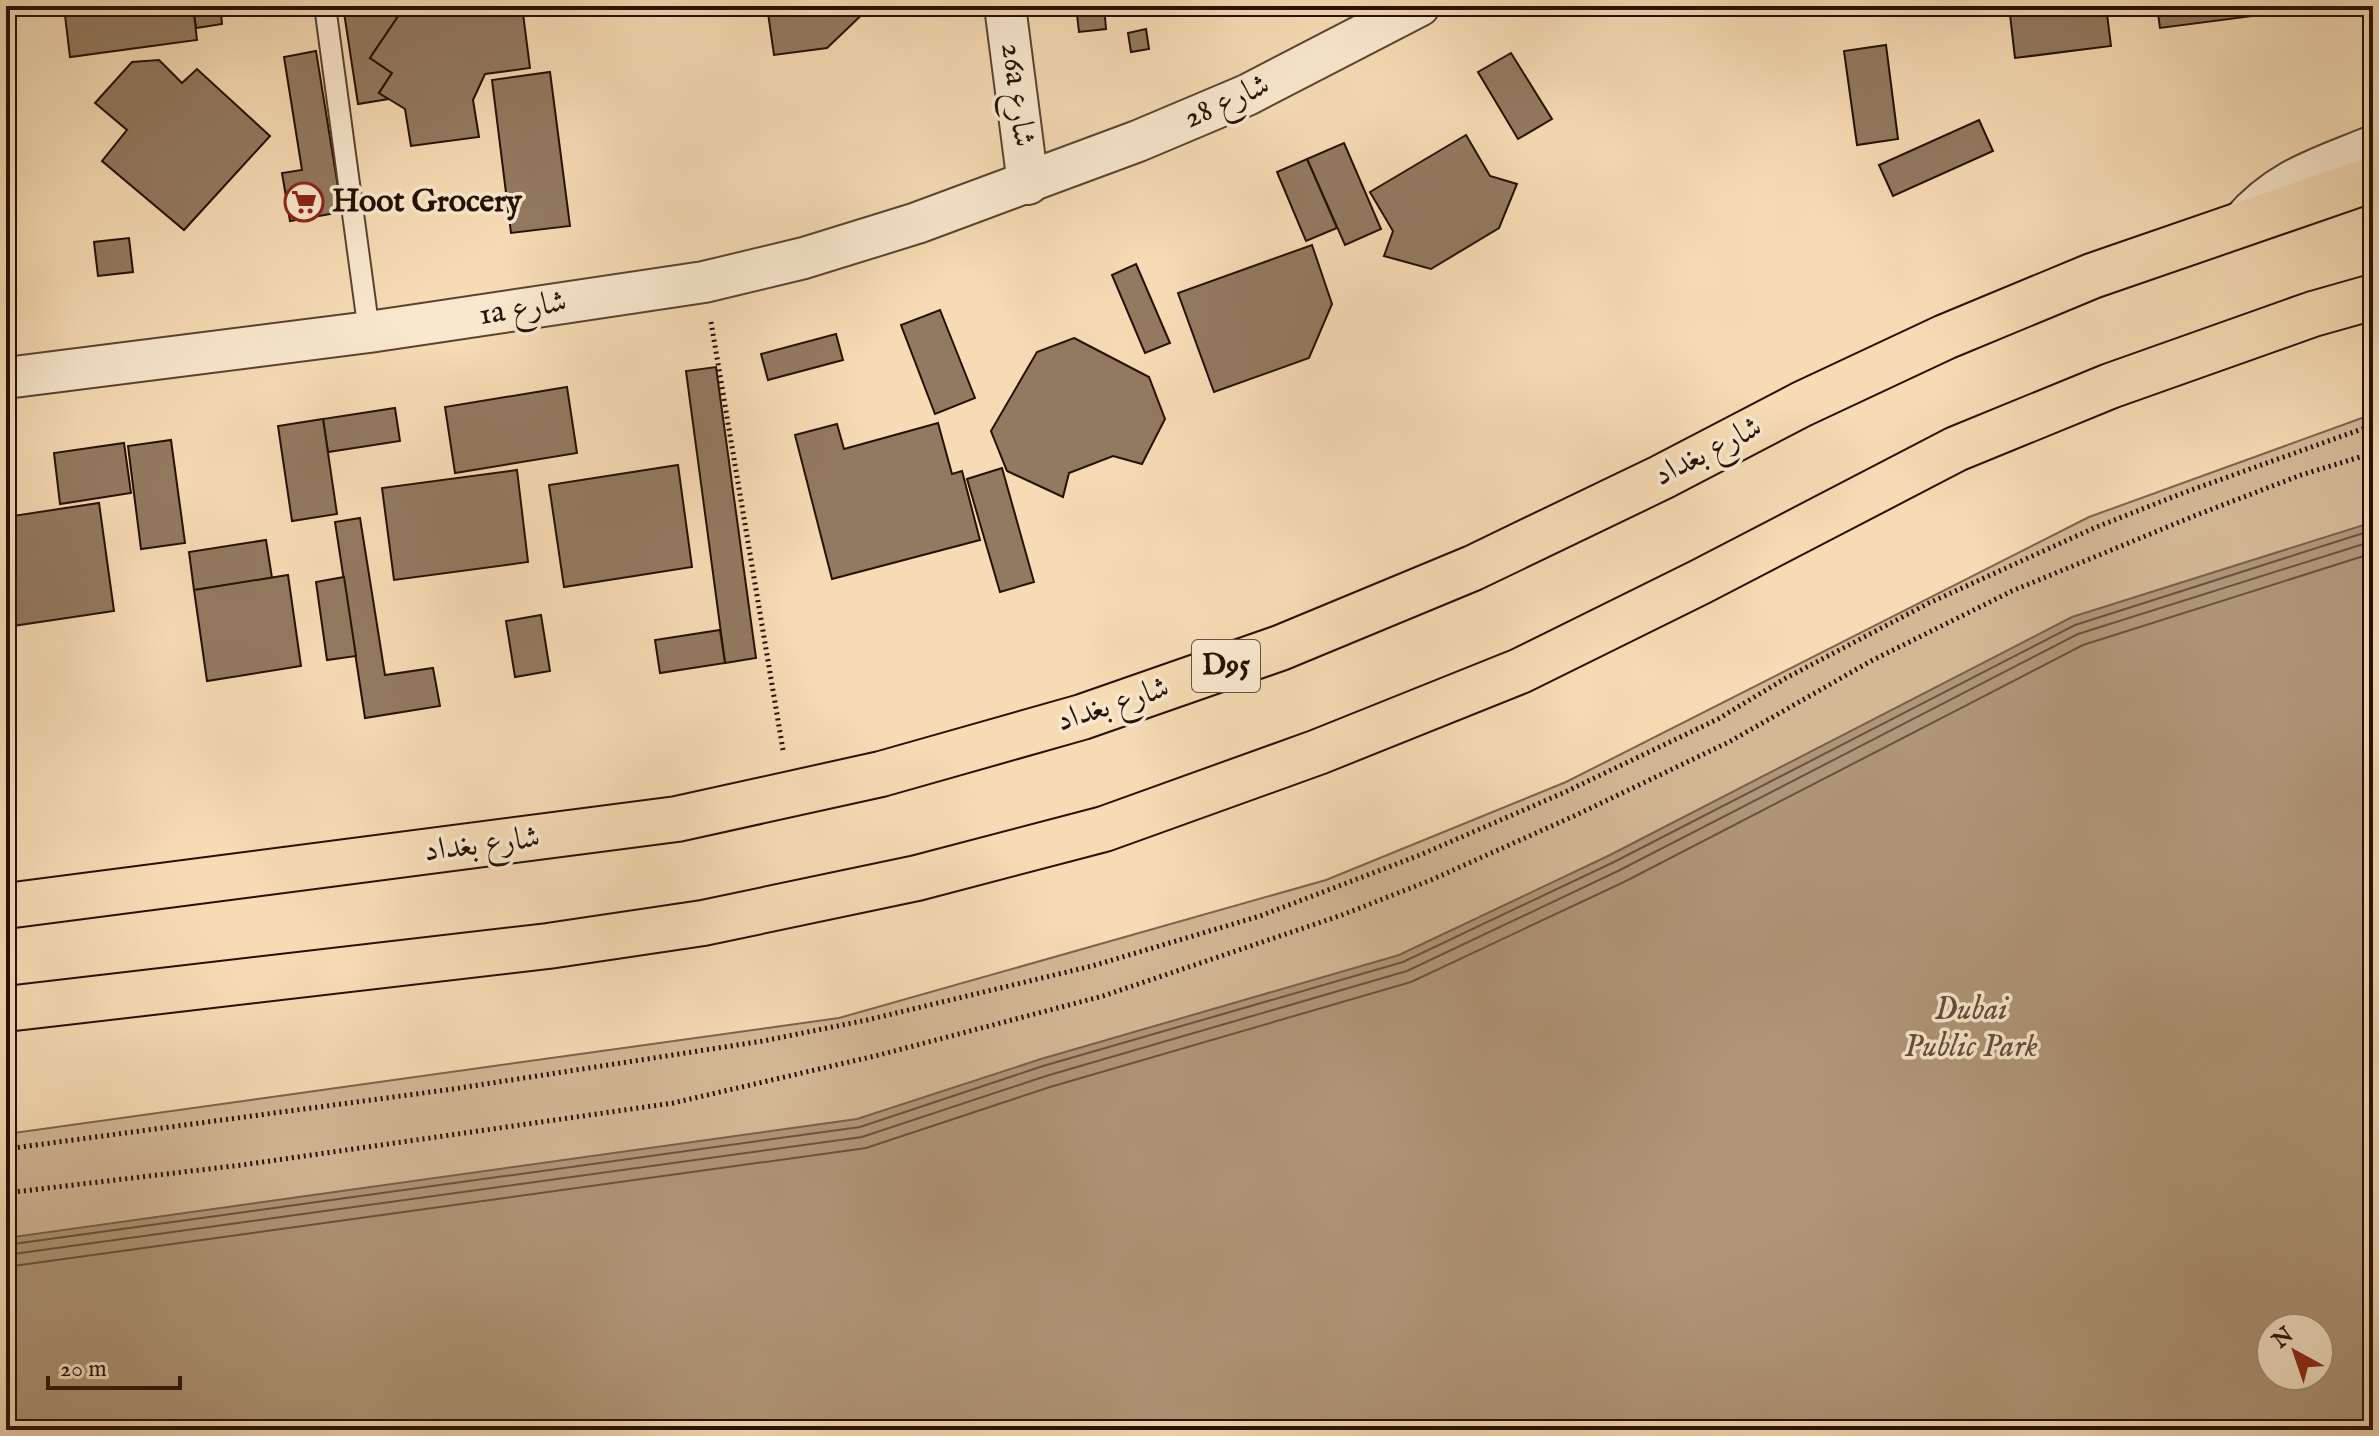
<svg xmlns="http://www.w3.org/2000/svg" width="2379" height="1436" font-family="'IM FELL English',Amiri,serif">
  <rect width="100%" height="100%" fill="#f6dbb4"/>
  <filter id="stains"><feTurbulence type="fractalNoise" baseFrequency=".0025" numOctaves="4"/><feColorMatrix values="0 0 0 0 .2 0 0 0 0 .09 0 0 0 0 .02 0 0 0 .5 -.17"/></filter>
  <radialGradient id="worn" r=".72"><stop offset=".6" stop-color="#630" stop-opacity="0"/><stop offset="1" stop-color="#630" stop-opacity=".3"/></radialGradient>
  <!-- green -->
  <path fill="#d3b896" stroke="#7c644d" stroke-width="2" fill-rule="evenodd" d="M2373 414V1430H6V1134L839 1018 1326 880 1566 782 2089 517ZM2271 1328H2319V1376H2271Z"/>
  <!-- water -->
  <path fill="#af9678" stroke="#78604a" stroke-width="2" fill-rule="evenodd" d="M2373 522V1427L2352 1430H6V1238L857 1119 1041 1059 1399 955 1610 855 2072 617ZM2271 1328H2319V1376H2271Z"/>
  <g fill="none" stroke-linecap="round" stroke-linejoin="round">
    <!-- shore -->
    <g stroke="#6a533e" stroke-width="2">
      <path d="M6 1245 860 1127 1043 1066 1403 962 1614 862 2075 625 2373 530"/>
      <path d="M6 1255 862 1137 1046 1076 1407 971 1618 871 2078 634 2373 541"/>
      <path d="M6 1267 866 1148 1050 1087 1411 982 1624 882 2083 645 2373 553"/>
    </g>
  </g>
  <!-- building -->
  <g fill="#927a60" stroke="#261004" stroke-width="2">
    <path d="M193 6H220L222 24 196 28Z"/>
    <path d="M193 6 197 40 70 57 64 7Z"/>
    <path d="M343 6H405L370 58 392 73 379 93 389 99 358 104Z"/>
    <path d="M405 6H522L530 68 485 74 473 100 479 137 411 146 405 109 379 93 392 73 370 58Z"/>
    <path d="M767 6H871L827 48 774 55Z"/>
    <path d="M1076 6H1104L1106 29 1079 32Z"/>
    <path d="M2009 6H2106L2111 46 2015 58Z"/>
    <path d="M2157 6H2275L2276 13 2160 28Z"/>
    <path d="M1146 29 1149 49 1131 52 1128 33Z"/>
    <path d="M1886 45 1898 139 1857 145 1844 51Z"/>
    <path d="M316 51 342 212 290 221 282 173 302 170 284 57Z"/>
    <path d="M1511 53 1552 119 1518 139 1478 72Z"/>
    <path d="M159 60 182 83 197 69 270 136 184 230 102 161 127 130 95 103 132 62Z"/>
    <path d="M550 72 570 226 511 233 492 80Z"/>
    <path d="M1979 120 1993 151 1893 196 1879 165Z"/>
    <path d="M1466 135 1490 176 1517 184 1499 228 1431 269 1384 256 1393 231 1370 192Z"/>
    <path d="M1344 143 1381 229 1345 245 1307 159Z"/>
    <path d="M1307 159 1337 228 1306 241 1277 172Z"/>
    <path d="M129 238 133 272 98 276 94 242Z"/>
    <path d="M1312 245 1332 304 1309 358 1214 392 1178 293Z"/>
    <path d="M1136 264 1170 343 1145 353 1112 275Z"/>
    <path d="M940 310 975 398 935 414 901 325Z"/>
    <path d="M836 334 843 360 768 380 761 354Z"/>
    <path d="M1074 338 1149 377 1165 419 1142 464 1113 456 1069 473 1063 497 1007 471 991 431 1037 352Z"/>
    <path d="M716 367 756 658 725 663 686 371Z"/>
    <path d="M567 387 577 453 455 473 445 407Z"/>
    <path d="M395 408 400 441 328 452 323 419Z"/>
    <path d="M323 419 337 514 292 521 278 426Z"/>
    <path d="M938 423 952 474 962 471 980 540 832 579 795 435 837 424 844 449Z"/>
    <path d="M171 440 185 543 141 549 128 446Z"/>
    <path d="M124 443 131 493 60 504 54 453Z"/>
    <path d="M678 465 692 567 564 587 549 485Z"/>
    <path d="M1002 468 1034 582 1000 592 967 479Z"/>
    <path d="M517 470 528 562 394 580 382 488Z"/>
    <path d="M99 503 114 611 6 627V517Z"/>
    <path d="M360 518 385 675 433 668 440 706 365 718 335 522Z"/>
    <path d="M266 540 272 578 194 590 189 552Z"/>
    <path d="M288 575 301 666 207 681 194 590Z"/>
    <path d="M344 577 356 656 327 660 316 582Z"/>
    <path d="M541 615 550 671 515 677 506 621Z"/>
    <path d="M720 630 725 663 660 673 655 640Z"/>
  </g>
  <g fill="none" stroke-linecap="round" stroke-linejoin="round">
    <!-- service casing -->
    <g stroke="#5a4330" stroke-width="24">
      <path id="service" d="M325 6 369 332"/>
    </g>
    <!-- minor casing -->
    <g stroke="#5a4330" stroke-width="44">
      <g id="minor">
        <path d="M1005 6 1028 184"/>
        <path d="M2241 223C2280 178 2320 168 2373 146"/>
        <path d="M6 378 369 332 704 282 804 258 917 223 1138 141 1247 95 1419 6"/>
      </g>
    </g>
    <!-- primary casing -->
    <g stroke="#261004" stroke-width="48">
      <g id="primary">
        <path d="M6 906 677 819 881 774 1082 717 1280 648 1473 568 1662 477 1802 404 1945 337 2092 276 2373 179"/>
        <path d="M6 1009 548 946 703 923 917 878 1104 829 1318 752 1520 671 1700 582 1956 449 2110 386 2313 314 2373 297"/>
      </g>
    </g>
    <!-- path -->
    <g stroke="#261004" stroke-width="5" stroke-dasharray="2 4" stroke-linecap="butt">
      <path d="M711 322 783 750"/>
      <path d="M6 1149 453 1089 763 1041 867 1020 1092 966 1260 916 1420 855 1563 793 1718 719 1786 678 1929 603 2094 528 2183 493 2373 425"/>
      <path d="M6 1193 242 1165 673 1103 879 1055 1103 996 1342 915 1431 880 1574 816 1729 742 1871 661 2012 591 2194 516 2301 475 2373 453"/>
    </g>
    <!-- service -->
    <use href="#service" stroke="#f9e8ce" stroke-width="20"/>
    <!-- minor -->
    <use href="#minor" stroke="#f9e8ce" stroke-width="40"/>
    <!-- primary -->
    <use href="#primary" stroke="#f6dbb4" stroke-width="44"/>
  </g>
  <!-- icons -->
  <defs>
    <g id="supermarket-ring" transform="scale(2)"><circle r="9.5" fill="#f9e8ce" stroke="#8f2418" stroke-width="1.5"/><path d="M-6-5.5h2.5l.6 2H6L4.5 2H-2.5L-4.4-4H-6ZM-1.5 3.2a1.3 1.3 0 1 0 .1 0ZM3 3.2a1.3 1.3 0 1 0 .1 0Z" fill="#8f2418"/></g>
  </defs>
  <g fill-rule="evenodd">
    <use href="#supermarket-ring" x="304" y="202"/>
  </g>
  <g text-anchor="middle" dominant-baseline="central" stroke-width="7" stroke-linejoin="round" paint-order="stroke">
    <!-- shield labels -->
    <rect fill="#f9e8ce" stroke="#655141" stroke-width="2" x="1192" y="640" width="68" height="52" rx="6"/>
    <g font-size="30" font-weight="bold" fill="#261004">
      <text x="1226" y="666">D95</text>
    </g>
    <!-- street labels -->
    <g font-size="32" fill="#261004" stroke="#f9e8ce">
      <text transform="translate(1017 95) rotate(83)">26a شارع</text>
      <text transform="translate(1227 102) rotate(-24)">شارع 28</text>
      <text transform="translate(523 309) rotate(-9)">1a شارع</text>
      <text transform="translate(1708 452) rotate(-27)">شارع بغداد</text>
      <text transform="translate(1113 705) rotate(-18)">شارع بغداد</text>
      <text transform="translate(482 845) rotate(-7)">شارع بغداد</text>
    </g>
    <!-- poi labels -->
    <g font-size="32" font-weight="bold" fill="#261004" stroke="#f9e8ce" text-anchor="start">
      <text x="332" y="202">Hoot Grocery</text>
    </g>
    <!-- park labels -->
    <g font-size="32" font-style="italic" fill="#634b37" stroke="#f9e8ce">
      <text x="1971" y="1010">Dubai<tspan x="1971" dy="37">Public Park</tspan></text>
    </g>
  </g>
  <!-- margin -->
  <rect width="2379" height="1436" fill="none" stroke="#f6dbb4" stroke-width="32"/>
  <rect x="8" y="8" width="2363" height="1420" fill="none" stroke="#261004" stroke-width="4"/>
  <rect x="16" y="16" width="2347" height="1404" fill="none" stroke="#261004" stroke-width="2"/>
  <!-- north arrow -->
  <g transform="translate(2295 1352) rotate(320)"><circle r="38" fill="#f9e8ce" stroke="#a5927d" stroke-width="2"/>
  <path d="M0-6L14 30L0 20L-14 30Z" fill="#8f2418"/>
  <text y="-12" font-size="22" font-weight="bold" text-anchor="middle" fill="#261004">N</text>
  </g>
  <!-- scale -->
  <path d="M48 1376v12h132v-12" fill="none" stroke="#261004" stroke-width="4"/>
  <text x="60" y="1376" font-size="24" fill="#261004" stroke="#f9e8ce" stroke-width="6" paint-order="stroke">20 m</text>
  <rect width="100%" height="100%" filter="url(#stains)"/>
  <rect width="100%" height="100%" fill="url(#worn)"/>
</svg>
